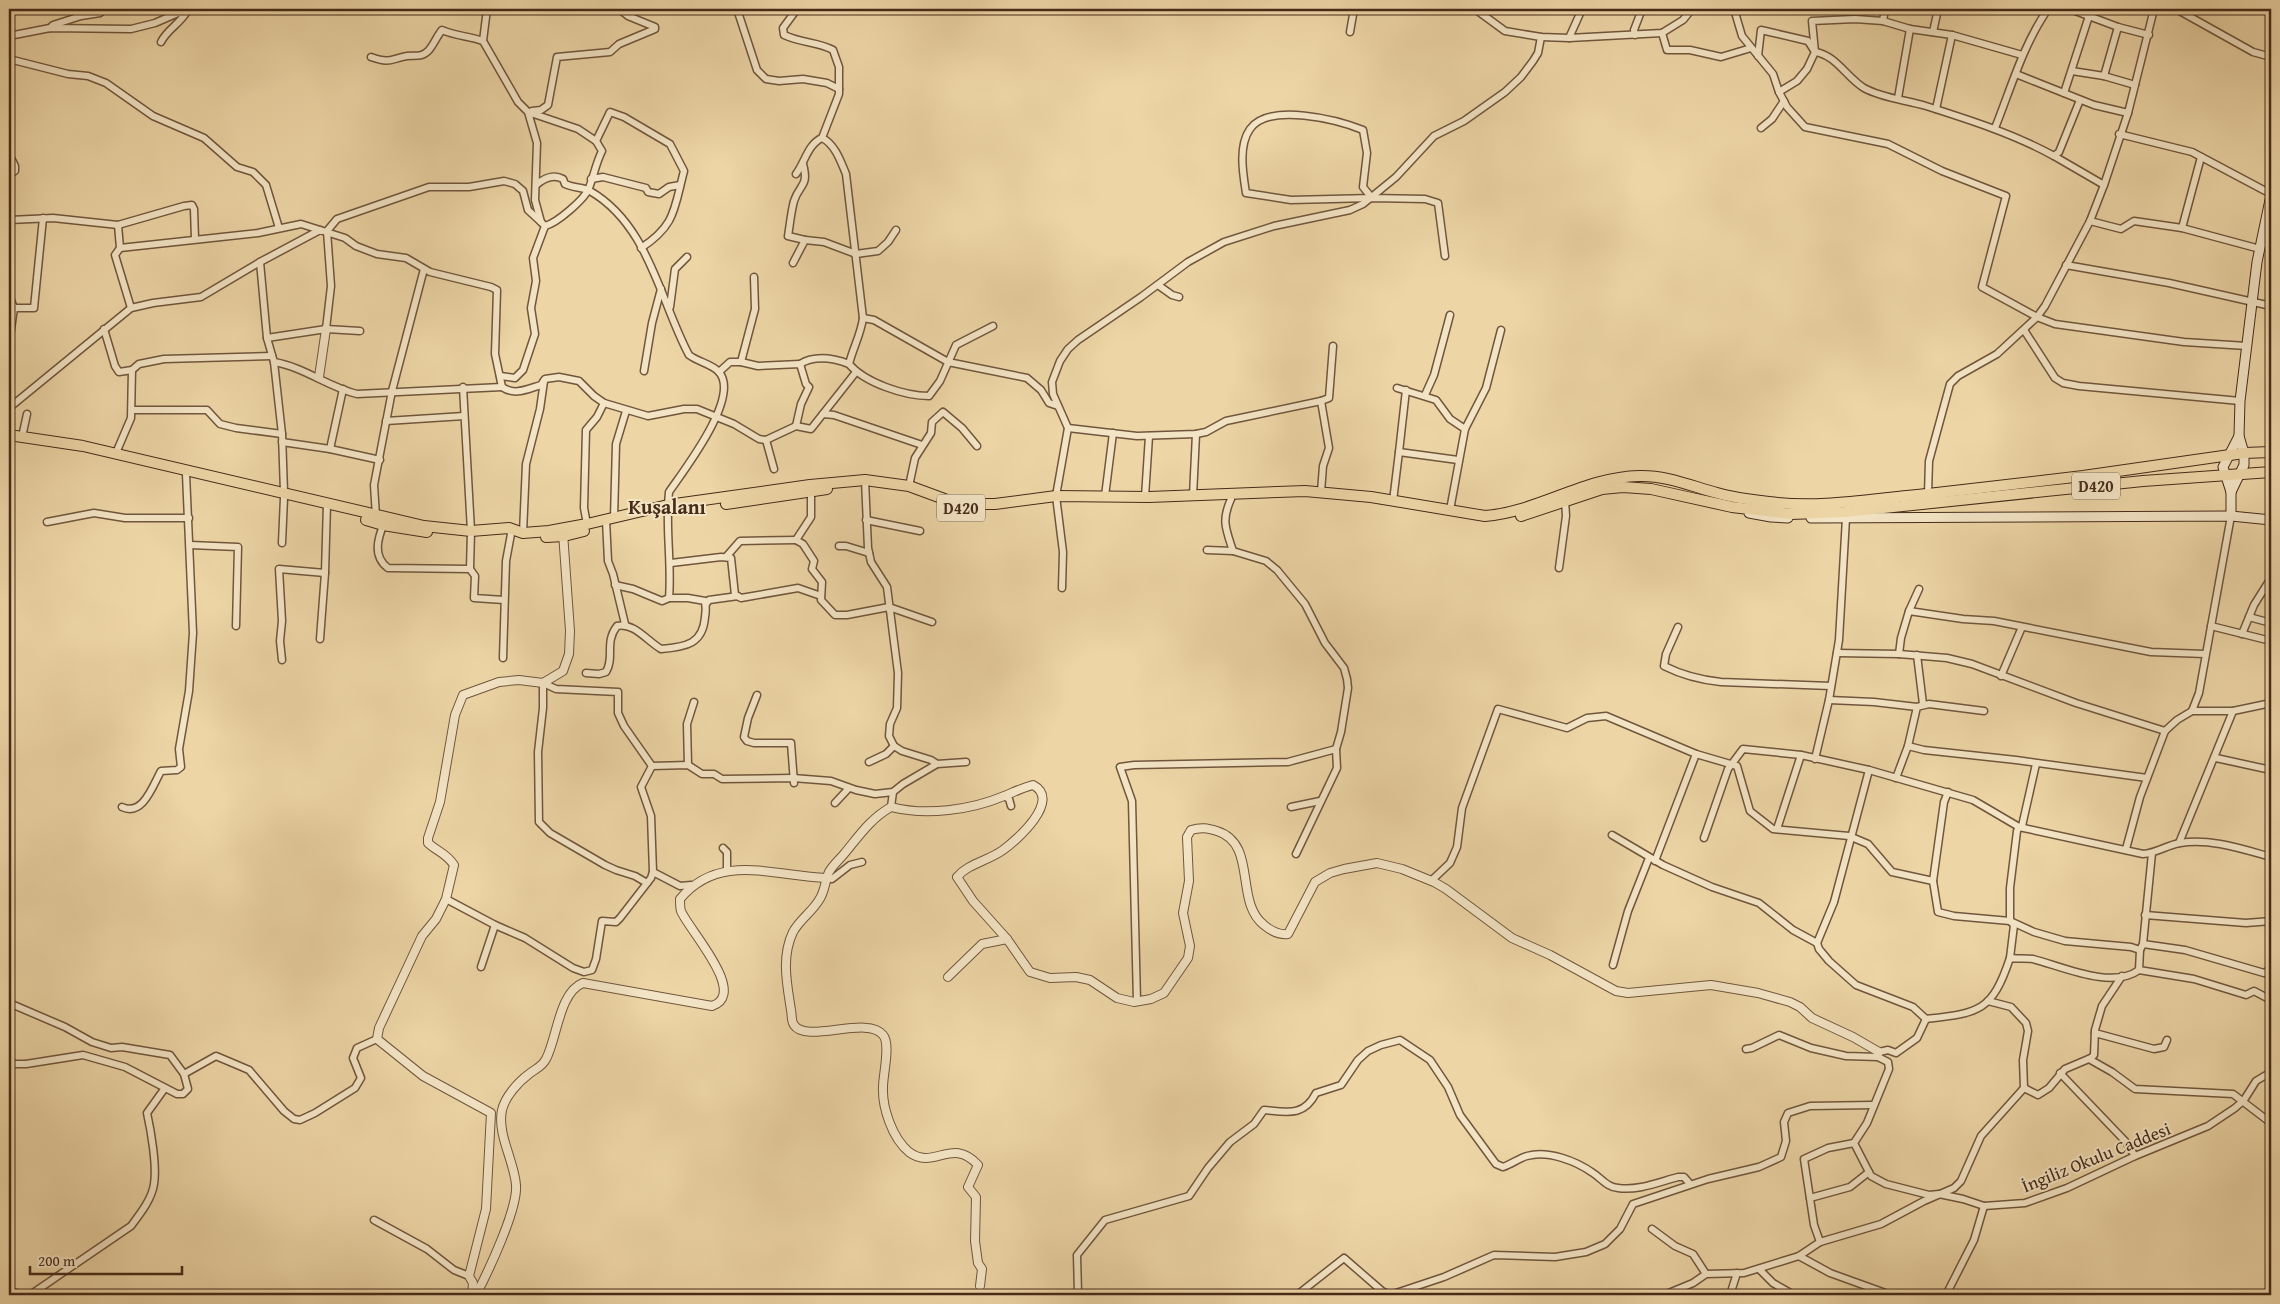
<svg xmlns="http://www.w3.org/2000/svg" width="2280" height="1304" font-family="'Gentium Book Plus',serif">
  <rect width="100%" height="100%" fill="#edd5a6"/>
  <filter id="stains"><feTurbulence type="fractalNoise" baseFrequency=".004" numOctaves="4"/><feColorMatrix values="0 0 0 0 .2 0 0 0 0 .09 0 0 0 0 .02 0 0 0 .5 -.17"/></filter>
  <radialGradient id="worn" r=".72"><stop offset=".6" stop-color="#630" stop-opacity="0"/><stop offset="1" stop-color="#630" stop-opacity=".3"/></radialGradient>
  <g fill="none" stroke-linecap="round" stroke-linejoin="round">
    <!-- minor casing -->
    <g stroke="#70563c" stroke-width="9">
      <g id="minor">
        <path d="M487 9 483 41 518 102 528 112 537 143 535 200 541 222 545 226C557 223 585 199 589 188 594 175 596 163 602 151L596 141 578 129 528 112"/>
        <path d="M737 9 757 70 766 79 779 81 803 79 827 83 839 89"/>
        <path d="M797 9 783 28 784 35C801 43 819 42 833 50L839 67V94L822 138"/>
        <path d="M1475 9 1505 31 1541 37 1569 38 1662 33 1683 20 1692 9"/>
        <path d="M1734 9 1742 36 1773 74 1779 92 1787 107 1805 127 1888 144 1942 171 2006 196 1982 287 2037 317 2055 324 2184 342 2247 346"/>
        <path d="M2070 9 2118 27 2149 35"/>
        <path d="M2176 9 2253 52 2271 57"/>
        <path d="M1883 21 1885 9"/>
        <path d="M50 28 53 25 81 16 100 13 104 9"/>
        <path d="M1350 32 1354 9"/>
        <path d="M1933 32 1938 9"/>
        <path d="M1662 33 1667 50H1690L1721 57 1751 48"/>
        <path d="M1635 35 1634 30 1642 9"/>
        <path d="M9 36 50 28 131 29 155 23 178 13H186C178 25 167 30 161 42"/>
        <path d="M1569 38 1582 9"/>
        <path d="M1758 56 1761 30 1808 41 1815 52C1836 55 1847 78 1864 88 1882 98 1906 100 1926 106 1970 120 2014 134 2054 156L2059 152 2080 100"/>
        <path d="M371 57C391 64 390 59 407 56 415 55 422 58 429 50 434 44 437 36 442 30 455 36 469 36 483 41"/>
        <path d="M9 59 68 74 88 76 106 83 153 116 204 138 237 167 253 172 266 185 279 228"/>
        <path d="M2072 71 2104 76 2135 85"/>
        <path d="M2016 74 2094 105 2128 113"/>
        <path d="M2104 76 2118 27"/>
        <path d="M1779 92 1797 81 1807 69 1815 52 1812 21 1855 19 1883 21 1910 29 1952 35 2022 55"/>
        <path d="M2064 93 2089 16"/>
        <path d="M1898 98 1910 29"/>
        <path d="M1936 109 1952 35"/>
        <path d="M532 111 541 110 548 105 557 57 610 52 619 44 655 29V27L628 16 619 9"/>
        <path d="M1761 128 1772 119 1784 101"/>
        <path d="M1995 128C2011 88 2023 45 2048 9"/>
        <path d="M2119 134 2192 152 2271 194"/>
        <path d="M596 141 610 112 624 117 670 144 684 171C674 209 676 225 641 248"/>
        <path d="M2054 156 2104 185"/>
        <path d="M803 164C809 187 800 183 794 201 791 212 790 224 788 236L805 240"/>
        <path d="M9 174 15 171V166L10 156"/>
        <path d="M796 174C805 162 808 144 822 138 835 144 841 162 846 174L863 318C861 334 853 348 849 364 865 383 905 396 929 396L940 381 956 345 993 326"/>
        <path d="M591 179 603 177 646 188 648 192 659 194 669 187 680 185"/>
        <path d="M536 185C544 178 554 174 563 179L565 184C573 188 583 187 590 191 649 225 660 301 689 355 698 362 712 364 719 372 741 397 684 470 669 492 665 527 672 563 669 598L662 601 633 589 615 585"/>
        <path d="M1372 198 1363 187 1367 153 1363 130C1338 120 1269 102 1250 129 1238 146 1243 174 1246 193L1291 200 1372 198 1425 199 1438 203 1445 256"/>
        <path d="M9 220 53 218 118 225 184 206 192 205 194 209 195 239"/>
        <path d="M2090 221 2121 229 2134 221 2182 228 2260 249"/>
        <path d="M118 225 120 248 115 255 131 308"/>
        <path d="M2182 228 2201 157"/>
        <path d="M120 248 258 233 301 224 320 230"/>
        <path d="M260 262 267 338 274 362 282 434 284 492"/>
        <path d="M793 263 805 240 824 242 856 254 878 251 888 242 896 230"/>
        <path d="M2066 265 2169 283 2271 306"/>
        <path d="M1158 285 1172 295 1179 297"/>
        <path d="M9 295 14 308 9 344"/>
        <path d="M670 307 675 269 687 257"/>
        <path d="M14 308H34L43 218"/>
        <path d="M863 318 874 320 948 362 1027 378 1041 390 1049 403 1058 406"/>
        <path d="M104 329 115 366 119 372 132 370 139 364 164 359 272 356"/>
        <path d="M326 329 331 286 327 231 337 219 429 187H469L504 181 515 184 523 191 528 210 541 222"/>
        <path d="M2024 330 2055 378 2063 383 2079 386 2240 401"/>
        <path d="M267 338 326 329 360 331"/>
        <path d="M274 362C304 367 328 387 357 394L502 387"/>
        <path d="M741 362 755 309 754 277"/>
        <path d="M800 364C815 355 833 358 849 364"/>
        <path d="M644 371 652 323 661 289"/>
        <path d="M719 372 730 362H741L758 366 800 364 806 384 809 387 801 404 796 426"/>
        <path d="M500 376 515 378 523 370 535 334 531 308 536 281 533 258 545 226"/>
        <path d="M463 387 471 531 470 569 475 576 474 598 504 600"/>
        <path d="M1397 388 1436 400 1450 419 1465 429"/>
        <path d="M1425 395 1434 375 1450 315"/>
        <path d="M9 408 131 308 153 303 201 297 260 262 320 230 345 238 356 246 377 254 406 258 430 272 491 287 497 290 495 354 502 387C515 396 527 389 541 385L545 379 559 377 579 381 594 396 604 403 648 416 684 409H697L734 424 759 439 766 440 796 426 811 429 856 372"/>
        <path d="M132 410H207L220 424 236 428 282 434"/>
        <path d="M823 414 834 415 922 445"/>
        <path d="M386 421 464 416"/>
        <path d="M1068 428 1137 436 1196 434 1206 432 1226 421 1321 401 1329 398 1333 346"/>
        <path d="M22 437 27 414"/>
        <path d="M766 440 774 469"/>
        <path d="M282 442 330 449 380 460"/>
        <path d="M330 449 343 389"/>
        <path d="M1399 452 1406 390"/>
        <path d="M116 453 131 418 132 370"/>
        <path d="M909 486 915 458 931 433 932 422 943 412 962 428 977 446"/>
        <path d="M811 488V517L796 540 803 544 814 561 812 569 822 582 821 600 835 615H847L889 607 932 622"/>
        <path d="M1321 492 1323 466 1329 448 1321 401"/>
        <path d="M1928 494 1929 461 1950 384 1958 376 1997 354 2037 317 2045 306 2090 221 2104 185 2128 113 2154 9"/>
        <path d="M1105 496 1113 433"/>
        <path d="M1193 496 1196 434"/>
        <path d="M1145 497 1149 436"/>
        <path d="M1231 499C1221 521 1226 529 1233 551L1266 561 1277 570 1305 604 1325 643 1344 668 1347 679 1348 688 1341 732 1336 749 1337 768 1296 854"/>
        <path d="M1393 501 1399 452 1458 460"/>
        <path d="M1450 510 1465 429 1486 388 1501 330"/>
        <path d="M376 516 374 485 392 391 424 269"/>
        <path d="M614 518 616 444 626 411"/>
        <path d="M606 520 608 561 613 574 625 624"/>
        <path d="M866 520 920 531"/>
        <path d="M47 522 94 513 125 518H189"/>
        <path d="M384 523C378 538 372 556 388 568L470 569"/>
        <path d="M587 524 584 508 586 430 597 417 604 403"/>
        <path d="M523 533 526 464 540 409 544 381"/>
        <path d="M282 543 284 498"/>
        <path d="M190 545 238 547 236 626"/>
        <path d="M839 546H846L869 553"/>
        <path d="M1207 550 1233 551"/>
        <path d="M726 557 740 541 796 540"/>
        <path d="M671 563 721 557 731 558 735 595 741 598 798 588 821 596"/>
        <path d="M1559 568 1566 516 1565 500"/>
        <path d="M1062 588 1063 552 1056 496 1068 428 1053 394 1052 382 1060 361 1068 349 1078 340 1141 297 1188 262 1224 242 1274 226 1350 210 1363 204 1396 177 1434 136 1464 121 1505 92 1521 77 1533 61 1538 53 1541 37"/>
        <path d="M706 604 709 600 738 596"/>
        <path d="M1909 611 1919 589"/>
        <path d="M2249 617 2271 623"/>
        <path d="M2211 626 2271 641"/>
        <path d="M1678 627 1666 654 1664 666C1682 675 1701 680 1721 682L1831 686"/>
        <path d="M2242 634 2254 605 2271 578"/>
        <path d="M320 639 325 573 327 504"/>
        <path d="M1837 653 1899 654 1947 658 1972 664 2076 703 2165 731"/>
        <path d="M1899 654 1901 638 1909 611 1963 619 1994 621 2151 652 2205 654"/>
        <path d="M1917 655 1923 704"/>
        <path d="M503 658 506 561 511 534 509 528"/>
        <path d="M282 660 280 641 282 621 279 569 325 573"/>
        <path d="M586 673 599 674 606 672C615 657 604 643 617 626 634 622 647 641 661 649 686 647 703 644 705 617 706 612 706 607 705 601L688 598H669"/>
        <path d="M2001 676 2022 627"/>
        <path d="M757 695 748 718 744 737 747 741 754 743H791L794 783"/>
        <path d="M1829 700 1874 702 1917 707"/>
        <path d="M2192 711H2233L2271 703"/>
        <path d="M1908 746 1924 750 2016 760 2147 778"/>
        <path d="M2216 758 2271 770"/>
        <path d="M1815 759 1829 700 1839 640 1846 518"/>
        <path d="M869 762 886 754 894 746"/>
        <path d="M937 764 966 762"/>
        <path d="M688 765 687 724 694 702"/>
        <path d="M1896 778 1908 746 1917 707 1929 704 1984 711"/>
        <path d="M1948 792 1944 802 1933 881 1938 912 1954 916 2010 921 2034 932 2065 941 2131 947 2140 950"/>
        <path d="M1004 796 1009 799 1011 806"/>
        <path d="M835 803 849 788"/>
        <path d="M122 807C143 817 153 785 161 771L177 770 181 767 179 749 189 691 193 633 186 474 191 471"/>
        <path d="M891 807 893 792"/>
        <path d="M1291 807 1320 801"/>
        <path d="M2022 826 2036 764"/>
        <path d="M1777 829 1801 755"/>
        <path d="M1612 835 1663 865 1712 887 1759 903 1793 930 1817 943 1819 949 1829 961 1856 985 1913 1007 1926 1019"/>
        <path d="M1704 838 1728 769 1743 749 1801 755 1869 770 1973 800 2019 827 2143 854C2157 853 2167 845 2180 843 2210 838 2242 849 2271 857"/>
        <path d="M2179 843 2233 711"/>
        <path d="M723 848 727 852V870"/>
        <path d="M2126 849 2140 797 2165 731 2177 720 2192 711 2199 693 2231 516"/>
        <path d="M1655 861 1696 754"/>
        <path d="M653 872 680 886 691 885"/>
        <path d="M826 878 832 879 850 865 862 862"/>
        <path d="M1431 881 1450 863 1457 847 1462 808 1498 709 1567 728 1587 718 1606 716 1696 754 1737 766 1750 811 1773 829 1849 836 1868 844 1892 872 1933 881"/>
        <path d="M647 883 635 876 616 870 605 865 550 833 539 822 538 752 543 708V683L556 689 618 692V713L624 726 652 766 688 765 702 774H714L722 779 793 778 831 781 856 790 875 794 893 792 903 784 937 764 931 760 902 751 894 746 889 736 890 724 897 708 898 673 887 587 871 562 868 548 865 480"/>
        <path d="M446 899 495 925 525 938 573 968 584 972 592 970 596 959 602 921 616 922 620 918 651 878 653 872 651 816 641 787 652 766"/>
        <path d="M2145 915 2246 923 2271 921"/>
        <path d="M1817 943 1834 902 1869 770"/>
        <path d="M2143 944 2185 950 2264 973 2271 969"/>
        <path d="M2010 958 2014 925 2010 921V888L2017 831 2019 827"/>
        <path d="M1613 965 1628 911 1649 858"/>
        <path d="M481 967 495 925"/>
        <path d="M2139 970 2194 979 2246 995 2254 991 2271 1000"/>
        <path d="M1137 1001 1132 801 1120 767 1134 765 1288 762 1336 749"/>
        <path d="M9 1003 65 1027 92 1042 111 1048 122 1047 170 1055 184 1074 216 1056 249 1070 284 1111 294 1119 300 1120 315 1113 355 1088 361 1078 353 1058 357 1048 377 1039"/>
        <path d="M2095 1033 2154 1049 2164 1047 2167 1040"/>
        <path d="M1746 1049 1752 1048 1779 1035 1811 1048 1846 1056 1878 1057 1879 1052 1888 1050 1896 1053 1917 1038 1926 1019C1979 1013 1992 1012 2010 958 2017 959 2026 958 2033 959 2061 966 2112 990 2139 970L2140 950 2143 944 2152 853"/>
        <path d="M1878 1057 1888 1062 1889 1069 1867 1123 1854 1143 1871 1176 1886 1184 1929 1195 1939 1194 1963 1199 1984 1206 2025 1203 2067 1188 2135 1156 2208 1126 2235 1108 2244 1100 2256 1081 2271 1072"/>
        <path d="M2089 1059 2112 1072 2135 1089 2233 1094 2271 1123"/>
        <path d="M9 1060 14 1064H26L83 1055 125 1067 177 1094H183L188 1089 184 1074"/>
        <path d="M2060 1073 2126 1142 2135 1156"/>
        <path d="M2024 1088 2038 1095 2049 1088 2065 1069 2091 1058 2094 1055 2095 1030 2102 1006 2122 976"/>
        <path d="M1810 1198 1850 1187 1869 1172"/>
        <path d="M374 1220 427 1249 454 1270 469 1276"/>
        <path d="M1652 1229 1675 1246 1693 1254 1706 1274"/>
        <path d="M1820 1242 1814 1225 1804 1159 1828 1148 1854 1143"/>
        <path d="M1799 1256 1830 1273 1891 1295"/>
        <path d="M1759 1269 1773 1283 1794 1295"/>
        <path d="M9 1291 24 1295"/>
        <path d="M1078 1293 1077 1255 1105 1220 1189 1196 1208 1168 1230 1142 1254 1124 1264 1110C1287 1112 1304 1117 1316 1093L1341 1085 1358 1060 1368 1051 1381 1045 1400 1040 1430 1060 1448 1087 1460 1115 1496 1164 1503 1167C1512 1164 1519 1158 1527 1156 1548 1150 1576 1161 1593 1173 1602 1179 1607 1187 1618 1188 1638 1191 1659 1182 1678 1177H1684L1690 1184"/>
        <path d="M30 1295 131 1226C140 1214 152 1199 154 1184 157 1166 151 1131 147 1113L165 1088"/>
        <path d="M1297 1295 1344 1258 1382 1291 1390 1295 1444 1277 1494 1255 1555 1257 1586 1252 1605 1244 1620 1229 1633 1204 1708 1179 1759 1167 1781 1157 1786 1141 1784 1122 1788 1113 1810 1106 1873 1105"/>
        <path d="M1664 1295 1693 1283 1706 1274 1744 1273 1799 1256 1820 1242 1881 1224 1924 1201 1954 1188 1961 1181 1981 1136 2024 1088 2023 1060 2028 1031 2026 1023 2011 1007 1988 1001"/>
        <path d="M1730 1295 1737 1273"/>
        <path d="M1946 1295 1974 1240 1984 1206"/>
      </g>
    </g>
    <!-- tertiary casing -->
    <g stroke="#70563c" stroke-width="10">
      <g id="tertiary">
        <path d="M319 377 326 329"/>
        <path d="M948 977 982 944 1007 939"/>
        <path d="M980 1286 982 1269 978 1263 975 1241 976 1197 968 1187 978 1165C952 1136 934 1171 909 1152 892 1138 882 1107 883 1087 883 1074 891 1044 883 1035 868 1015 806 1044 794 1025 791 1021 792 1014 791 1010 787 984 781 957 793 932 800 919 812 912 819 900 825 892 825 880 829 872 833 865 839 860 844 854 859 836 870 819 891 807 926 816 971 810 1004 796 1014 792 1022 788 1033 785 1062 800 1017 840 1003 850 988 861 969 863 957 877L973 901 1007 939 1030 972 1050 978 1076 977 1090 980 1117 998 1134 1002 1151 999 1164 993 1188 958 1190 946 1183 913 1189 881 1187 837 1191 830C1201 827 1207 828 1217 831 1258 844 1234 902 1264 925 1271 931 1279 935 1288 934L1315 882 1330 873 1344 869 1377 863 1402 869 1434 882 1446 889 1512 938 1550 955 1616 991 1628 993 1711 985 1758 993 1790 1002 1800 1007 1812 1018 1853 1037 1879 1052"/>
        <path d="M472 1295 473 1283 469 1276 486 1209 491 1113 423 1076 377 1039 379 1028 422 936 436 919 446 899 454 865C445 852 439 853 428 843V838L440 802 455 715 463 695 499 682 519 680 543 683 563 671 569 654 570 631 563 533"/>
        <path d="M476 1295C488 1272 518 1209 516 1185 514 1160 497 1135 502 1110 505 1097 518 1082 529 1074 535 1069 542 1067 546 1059 557 1039 559 992 583 983L712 1006C749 994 688 929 681 911 680 908 680 903 680 899 719 852 773 876 826 878"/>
      </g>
    </g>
    <!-- secondary casing -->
    <g stroke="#462b19" stroke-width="11">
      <g id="secondary">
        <path d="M2231 492 2244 465V453L2239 436 2240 401 2257 262 2271 195"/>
        <path d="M1749 513 1771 517 1788 518"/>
        <path d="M2231 516V492L2223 467 2239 436"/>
        <path d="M1811 518 2231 516 2271 520"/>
      </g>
    </g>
    <!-- primary casing -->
    <g stroke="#462b19" stroke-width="12">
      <g id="primary">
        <path d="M1928 494 2083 476 2244 453 2271 452"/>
        <path d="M1922 504 2143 481 2271 472"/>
      </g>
    </g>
    <!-- trunk casing -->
    <g stroke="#462b19" stroke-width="12">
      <g id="trunk">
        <path d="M9 435 83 446 424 526 471 531 509 528 523 533 549 531 587 524 668 505 810 485 865 480 909 486 947 500 972 504H995L1056 496 1149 497 1305 491 1371 497 1485 516C1538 512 1585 477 1639 476 1666 475 1691 486 1717 493 1734 498 1751 500 1769 502 1822 509 1875 498 1928 494"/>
        <path d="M726 504 827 489"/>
        <path d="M1521 516 1602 489 1623 487 1651 489 1732 507 1791 514 1845 512 1922 504"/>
        <path d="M366 520 383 525 427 532"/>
        <path d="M546 537 564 536 584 531"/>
      </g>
    </g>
    <!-- minor -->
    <use href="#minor" stroke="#f3e4c5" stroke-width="6"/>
    <!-- tertiary -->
    <use href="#tertiary" stroke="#f3e4c5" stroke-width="8"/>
    <!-- secondary -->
    <use href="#secondary" stroke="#f3e4c5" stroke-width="9"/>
    <!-- primary -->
    <use href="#primary" stroke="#edd5a6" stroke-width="10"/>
    <!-- trunk -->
    <use href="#trunk" stroke="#edd5a6" stroke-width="10"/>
  </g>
  <g text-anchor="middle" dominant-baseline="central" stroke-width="4" stroke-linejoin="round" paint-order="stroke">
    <!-- shield labels -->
    <g fill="#f3e4c5" stroke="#7a624d" stroke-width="1">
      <rect x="2072" y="472.5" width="48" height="27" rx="4"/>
      <rect x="937" y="494.5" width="48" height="27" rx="4"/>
    </g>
    <g font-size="16" font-weight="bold" fill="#462b19">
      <text x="2096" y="486">D420</text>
      <text x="961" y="508">D420</text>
    </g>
    <!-- street labels -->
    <g font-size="18" fill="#462b19" stroke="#f3e4c5">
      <text transform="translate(2096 1157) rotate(-22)">İngiliz Okulu Caddesi</text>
    </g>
    <!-- quarter labels -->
    <g font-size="20" font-weight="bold" fill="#462b19" stroke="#f3e4c5">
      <text x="667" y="506">Kuşalanı</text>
    </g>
  </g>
  <!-- margin -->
  <rect width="2280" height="1304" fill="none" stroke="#edd5a6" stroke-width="30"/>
  <rect x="10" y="10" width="2260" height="1284" fill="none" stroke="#462b19" stroke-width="2.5"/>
  <rect x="15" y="15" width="2250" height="1274" fill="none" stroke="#462b19"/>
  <!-- scale -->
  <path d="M30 1266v8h152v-8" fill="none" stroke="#462b19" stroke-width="2.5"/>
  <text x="38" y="1266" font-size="15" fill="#462b19" stroke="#f3e4c5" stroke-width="4" paint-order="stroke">200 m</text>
  <rect width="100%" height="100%" filter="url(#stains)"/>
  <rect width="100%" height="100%" fill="url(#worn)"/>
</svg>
